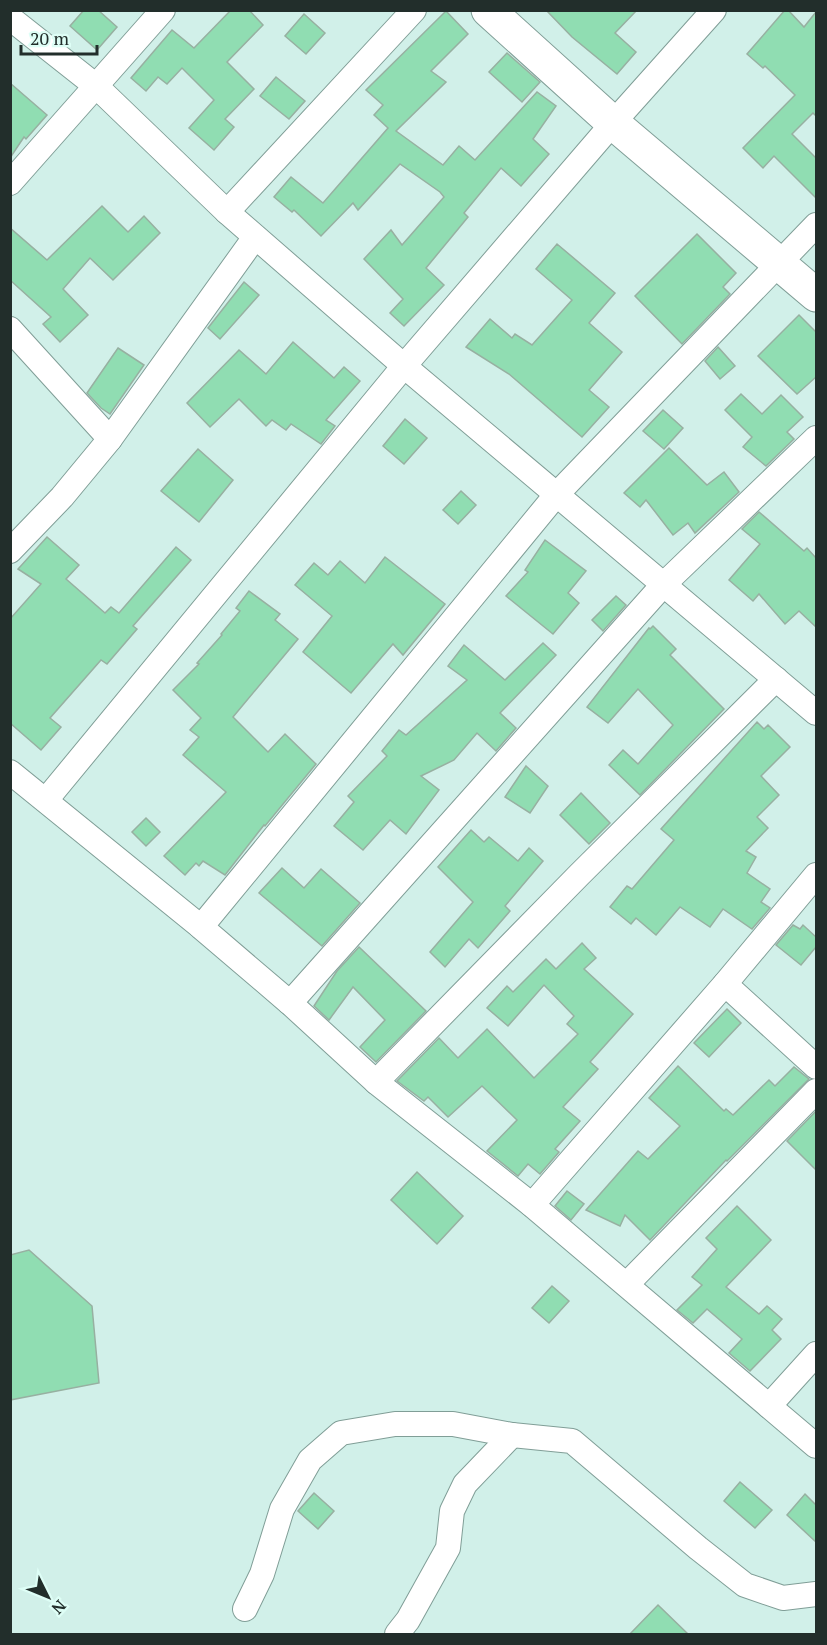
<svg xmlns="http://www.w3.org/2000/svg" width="827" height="1645" font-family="'PT Serif',serif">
  <rect width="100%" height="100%" fill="#d1f0e9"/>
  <!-- building -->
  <g fill="#90ddb2" stroke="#97b0a1" stroke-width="1.5">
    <path d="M84 10H98L117 27 97 50 70 26Z"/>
    <path d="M231 10H249L263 25 227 62 254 89 225 119 234 127 214 150 189 128 214 100 182 68 167 84 158 77 146 91 131 78 172 30 194 48Z"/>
    <path d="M546 10H637L615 33 636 52 617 74 572 37Z"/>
    <path d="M785 10H788L804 27 816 12V116L813 113 792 134 816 158V198L774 156 763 168 743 148 795 95 765 66 763 68 747 54Z"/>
    <path d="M446 11 468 34 431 71 446 82 396 131 443 165 459 146 475 160 537 92 556 106 533 139 549 154 521 186 501 168 464 213 468 217 426 268 444 285 404 326 390 313 403 299 364 259 391 230 402 245 444 197 440 192 400 164 358 210 353 203 321 236 294 210 292 212 274 197 291 177 323 203 388 128 374 115 383 105 366 90Z"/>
    <path d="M304 14 325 33 306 54 285 36Z"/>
    <path d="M507 53 540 82 522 102 489 72Z"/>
    <path d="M276 77 305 101 289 119 260 96Z"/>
    <path d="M10 83 47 115 26 139 24 137 10 158Z"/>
    <path d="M102 206 128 232 144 216 160 233 113 280 90 258 63 289 88 315 60 342 43 324 51 317 10 280V228L47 260Z"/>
    <path d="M697 234 736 273 723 287 730 294 682 344 635 296Z"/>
    <path d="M557 244 615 293 589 323 622 352 589 390 609 407 582 437 509 374 466 347 490 319 512 338 515 334 532 345 572 300 536 269Z"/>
    <path d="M244 282 259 295 220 339 208 328Z"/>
    <path d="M799 315 816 332V377L797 394 758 356Z"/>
    <path d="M293 342 334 378 344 367 360 381 326 420 335 426 321 444 291 424 286 430 272 420 266 426 239 399 210 427 187 403 239 350 266 374Z"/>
    <path d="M718 347 735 366 720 379 705 361Z"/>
    <path d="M118 348 144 365 110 414 101 408 87 393Z"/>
    <path d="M741 394 762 414 781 395 803 417 787 432 794 439 766 466 743 447 752 437 725 410Z"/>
    <path d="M663 410 683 428 664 449 643 431Z"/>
    <path d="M405 419 427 438 404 464 383 446Z"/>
    <path d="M669 448 707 485 724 472 739 492 695 533 688 523 673 535 646 500 640 507 624 493Z"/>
    <path d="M198 449 233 480 199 522 161 491Z"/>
    <path d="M461 491 476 505 458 524 443 510Z"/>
    <path d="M759 512 804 551 807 548 816 558V627L799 611 785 624 759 594 753 601 729 580 760 544 742 529Z"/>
    <path d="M47 537 79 565 66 579 105 613 111 607 119 613 176 547 191 560 133 626 137 629 107 664 101 660 50 718 61 727 41 750 10 723V619L41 584 18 569Z"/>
    <path d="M545 540 586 571 568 593 579 603 553 634 506 596 528 572 525 570Z"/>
    <path d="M385 557 445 604 403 655 393 644 351 693 303 652 332 616 295 585 314 563 328 575 340 561 365 583Z"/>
    <path d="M249 591 280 614 275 620 298 639 233 717 268 752 285 734 316 764 265 826 264 825 225 875 203 861 199 866 196 863 185 875 164 856 226 792 183 755 199 737 190 730 201 718 173 690 199 664 197 663 222 635 221 634 240 611 236 608Z"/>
    <path d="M616 596 626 605 603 631 592 620Z"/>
    <path d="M653 626 676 649 670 655 724 709 640 795 609 765 623 750 638 764 673 725 638 689 608 723 587 707 649 628 650 629Z"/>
    <path d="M543 643 556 655 500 713 516 728 496 751 477 733 454 760 421 776 439 790 406 834 390 820 363 850 334 826 354 802 348 796 387 756 382 751 399 730 406 735 467 680 448 666 464 645 505 680Z"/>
    <path d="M757 722 764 729 768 725 790 747 761 776 779 795 757 817 768 828 746 851 756 857 747 873 770 889 761 902 770 908 752 929 723 909 710 927 680 907 656 935 636 918 631 924 610 907 627 886 632 889 674 840 661 829Z"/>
    <path d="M526 766 548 786 530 813 505 797Z"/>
    <path d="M581 793 610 823 589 844 560 815Z"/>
    <path d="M146 818 160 832 146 846 132 832Z"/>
    <path d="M471 830 484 842 489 837 518 861 529 848 543 861 505 906 510 911 478 948 469 939 445 967 430 952 473 902 438 867Z"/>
    <path d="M282 868 304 888 321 869 360 903 322 946 259 893Z"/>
    <path d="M793 925 800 929 803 925 816 937V947L801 965 776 945Z"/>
    <path d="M582 943 596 958 584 969 633 1014 590 1062 598 1069 563 1107 580 1121 555 1149 559 1152 540 1174 528 1164 518 1176 487 1151 517 1120 482 1086 448 1117 428 1097 424 1101 397 1081 439 1038 458 1058 487 1029 534 1078 578 1034 567 1024 574 1016 544 985 508 1026 487 1008 507 986 513 992 546 959 556 969Z"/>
    <path d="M359 947 426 1011 376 1062 360 1047 385 1020 353 987 329 1020 314 1006 337 971Z"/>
    <path d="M727 1009 741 1023 709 1057 694 1043Z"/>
    <path d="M678 1066 724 1111 726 1109 733 1115 769 1080 775 1086 794 1067 809 1079 727 1161 726 1160 650 1240 625 1215 620 1226 586 1210 638 1151 648 1159 680 1126 649 1098Z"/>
    <path d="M816 1111V1170L787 1141Z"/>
    <path d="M417 1172 463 1216 437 1244 391 1200Z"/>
    <path d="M567 1191 584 1204 571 1220 555 1206Z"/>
    <path d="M737 1206 771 1240 726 1287 759 1314 767 1306 782 1319 772 1330 781 1339 750 1371 729 1353 742 1339 707 1309 693 1323 677 1310 702 1285 692 1277 717 1249 706 1238Z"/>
    <path d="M29 1250 92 1306 99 1383 10 1400V1255Z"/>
    <path d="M552 1286 569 1301 549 1323 532 1308Z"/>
    <path d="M740 1482 772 1510 755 1528 724 1501Z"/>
    <path d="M314 1493 334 1511 318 1529 298 1511Z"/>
    <path d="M805 1494 816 1505V1542L787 1515Z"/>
    <path d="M658 1605 689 1635H629Z"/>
  </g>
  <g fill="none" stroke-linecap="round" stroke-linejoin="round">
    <!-- street casing -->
    <g stroke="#809e97" stroke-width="26">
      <g id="street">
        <path d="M10 18 96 86 227 212 404 366 816 713"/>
        <path d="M10 183 163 10"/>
        <path d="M227 212 414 10"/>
        <path d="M10 329 110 439"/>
        <path d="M10 551 62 497 110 439 255 237"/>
        <path d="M10 772 201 927 290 1003 376 1082 532 1205 816 1446"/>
        <path d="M46 800 404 366 613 123 714 10"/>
        <path d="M201 927 556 495 816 225"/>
        <path d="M725 984 816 1067"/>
        <path d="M290 1003 663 585 816 438"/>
        <path d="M376 1082 579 875 776 679"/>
        <path d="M532 1205 725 984 816 875"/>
        <path d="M627 1284 816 1091"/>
        <path d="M769 1406 816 1354"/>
        <path d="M245 1609 262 1574 282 1509 310 1460 341 1433 395 1424H453L512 1435 572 1441 698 1548 745 1585 783 1598 816 1594"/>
        <path d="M397 1634 408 1620 448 1548 452 1511 465 1484 512 1435"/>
      </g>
    </g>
    <!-- secondary casing -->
    <g stroke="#809e97" stroke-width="35">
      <path id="secondary" d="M488 10 613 123 816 295"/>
    </g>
    <!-- street -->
    <use href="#street" stroke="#fff" stroke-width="24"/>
    <!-- secondary -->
    <use href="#secondary" stroke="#fff" stroke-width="33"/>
  </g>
  <!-- border -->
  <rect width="827" height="1645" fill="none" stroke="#222e2b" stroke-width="24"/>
  <!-- north arrow -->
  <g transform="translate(48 1597) rotate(133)" stroke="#defef6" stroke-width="4.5" paint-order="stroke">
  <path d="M0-4.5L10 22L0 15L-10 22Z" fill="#222e2b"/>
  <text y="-9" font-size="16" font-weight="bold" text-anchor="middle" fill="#222e2b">N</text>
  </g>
  <!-- scale -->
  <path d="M21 45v9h76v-9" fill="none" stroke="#222e2b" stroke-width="3"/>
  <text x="30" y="45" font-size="18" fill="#222e2b" stroke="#defef6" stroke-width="4.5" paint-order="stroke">20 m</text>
</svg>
